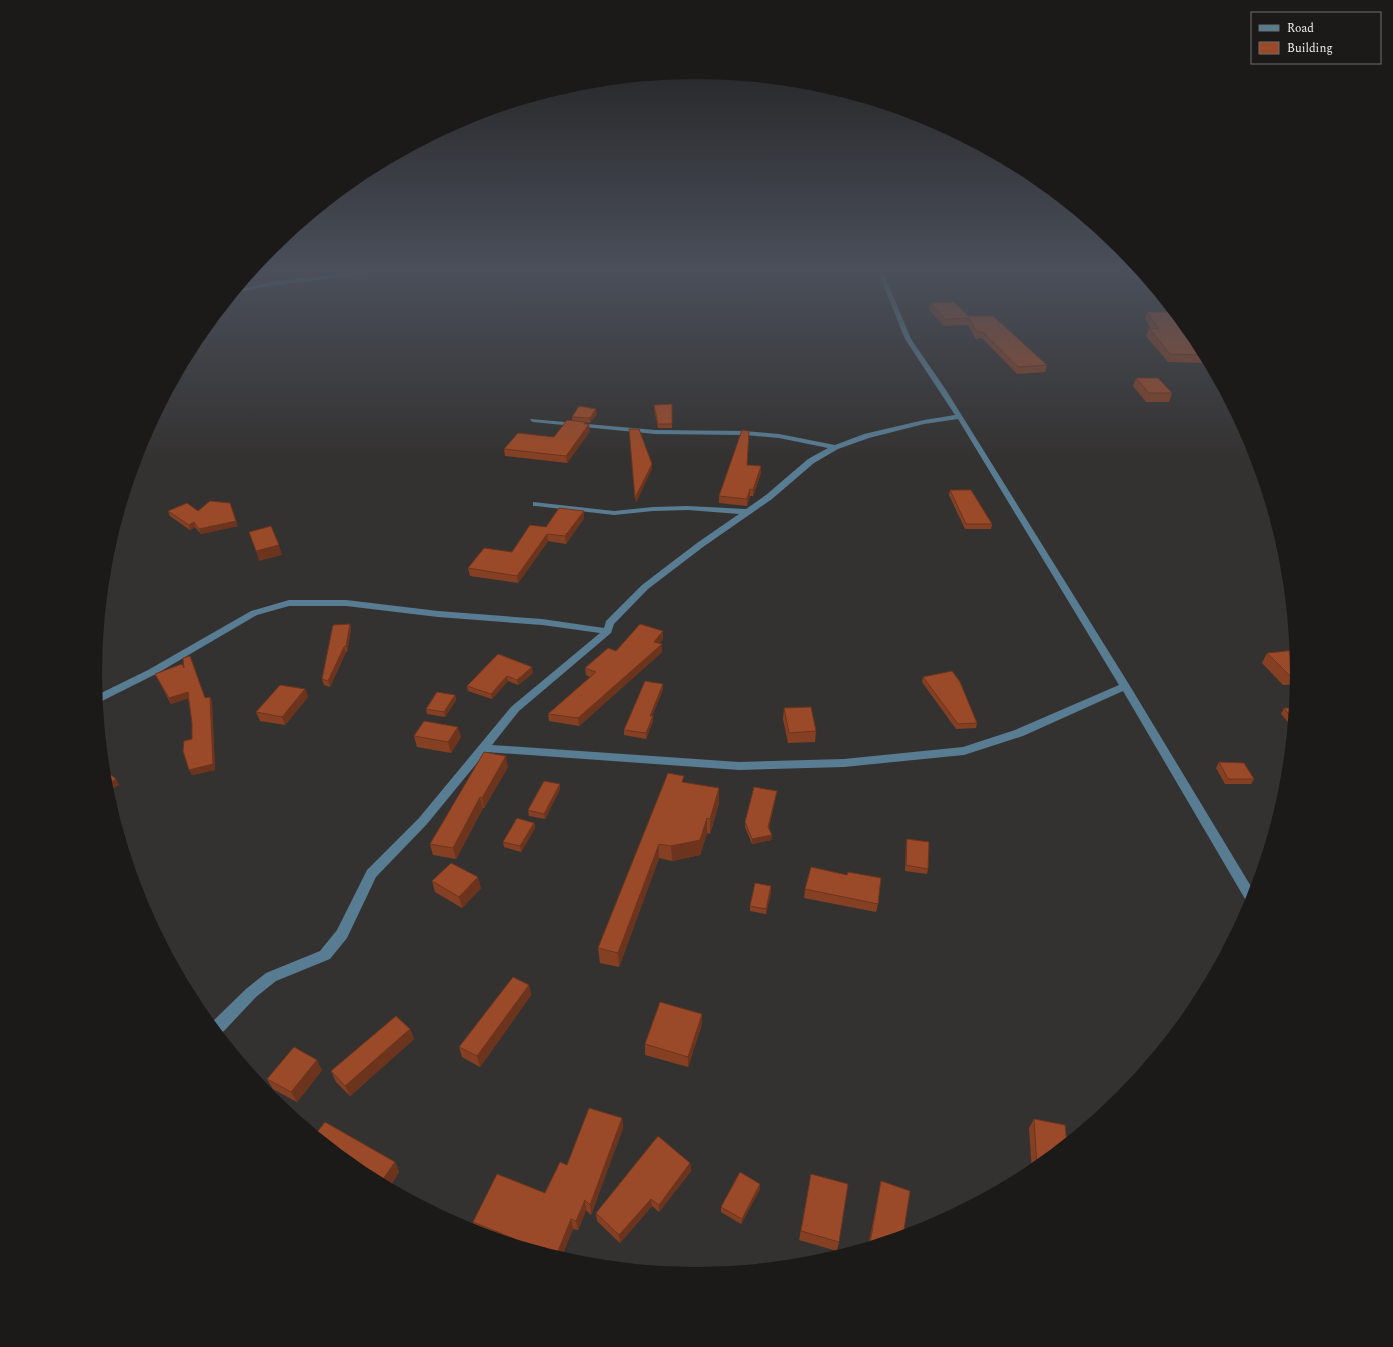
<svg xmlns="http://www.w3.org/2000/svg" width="1393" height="1347" font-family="Spectral,serif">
  <rect width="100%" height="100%" fill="#343231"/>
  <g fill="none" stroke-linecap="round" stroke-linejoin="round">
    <!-- minor -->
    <g fill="#587c92" fill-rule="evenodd">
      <path d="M389 269H409L270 286 234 293 237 290 270 282Z"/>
      <path d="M877 269H882L911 339 946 390 1130 686 1255 893 1252 905 1248 904 1123 691 1023 736 964 755 844 767 739 770 486 752 427 824 376 877 347 938 330 959 276 981 256 997 224 1031 218 1034 210 1024 246 989 266 973 320 951 337 930 367 870 419 818 511 707 600 633 542 625 438 617 346 606H289L257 615 156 674 102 701 98 702 97 695 148 670 251 611 289 600H346L438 611 542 619 604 628 606 621 642 585 697 543 739 514 688 510 653 511 614 515 536 506H533V502L614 511 653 507 688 506 746 509 766 495 808 459 828 448 779 438 745 435 655 434 533 422 530 420 531 419 655 430 745 431 779 434 835 445 864 434 924 420 955 415 905 339ZM958 419 1119 685 1015 730 963 747 844 759 739 762 492 745 519 711 611 633 614 624 648 589 703 547 772 499 814 463 838 449 869 438 924 424Z"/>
    </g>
  </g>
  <!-- wall -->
  <g fill="#854023">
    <path d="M930 303 968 316 1047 365 1045 372 1017 374 982 338 976 339 968 325 944 326 929 310Z"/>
    <path d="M1147 312 1197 340 1210 363 1168 362 1146 336 1149 328H1151L1145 319Z"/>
    <path d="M1136 378 1172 393 1169 402H1146L1133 386Z"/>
    <path d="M672 404V428H658L654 409V405Z"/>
    <path d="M597 414 590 423 585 422V424L590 431 567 463 505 456 504 449 554 437 572 421V417Z"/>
    <path d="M747 465 761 466V473L753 496H750L747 506 719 503V496Z"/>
    <path d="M950 490 992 524 991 529H965L949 495Z"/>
    <path d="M168 511H198L238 526 201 534 195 527 190 530 170 516Z"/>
    <path d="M584 518 566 544 548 541 518 583 470 576 468 568 512 552 546 527Z"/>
    <path d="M351 629 347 652H346L330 687 324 685 322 679Z"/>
    <path d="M663 639 659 643 662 652 579 726 549 721 548 714 590 677 586 675 585 668 616 651Z"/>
    <path d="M1267 653 1298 674 1297 684 1283 685 1262 663Z"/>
    <path d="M498 654 533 673 518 685 508 681 492 699 468 691 467 686Z"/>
    <path d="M155 674 206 698 212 702 215 770 192 775V723L188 698 171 704Z"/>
    <path d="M923 677 977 723 976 728 956 729 922 682Z"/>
    <path d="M305 689 308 697 285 725 260 721 256 712Z"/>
    <path d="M663 689 652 716H653V721L646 739 624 735V730Z"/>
    <path d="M455 695 456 700 445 717 427 714 426 709Z"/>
    <path d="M784 708 816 731 815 742 788 743 783 719Z"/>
    <path d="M1284 708H1295L1293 728 1281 714Z"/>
    <path d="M414 736 461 737 451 753 417 747Z"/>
    <path d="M1219 762 1254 779 1251 784H1225L1216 768Z"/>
    <path d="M508 767 484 808H483L456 859 433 855 430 844Z"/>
    <path d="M684 783 719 788V803L710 834 707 833 700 855 672 861 659 858 619 967 600 963 598 948Z"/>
    <path d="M560 789 545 819 529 816 528 810Z"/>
    <path d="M776 796 769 828 772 835 771 840 752 844 745 827V822Z"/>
    <path d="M534 823 535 828 521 852 504 847 503 842Z"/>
    <path d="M907 839 928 869 927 874 905 871 906 844Z"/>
    <path d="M847 875 878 904 876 912 804 898 805 889Z"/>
    <path d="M432 881 481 888 462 908 435 892Z"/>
    <path d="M771 892 766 914 750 911V906Z"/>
    <path d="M529 985 531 995 480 1067 462 1057 459 1047Z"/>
    <path d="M702 1014V1024L688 1067 645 1055V1044Z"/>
    <path d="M410 1029 414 1039 350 1096 336 1082 331 1071Z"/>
    <path d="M322 1070 297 1102 273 1089 267 1079Z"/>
    <path d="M622 1118 623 1128 591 1215 586 1210 578 1230 573 1229 561 1258 486 1235 476 1231 473 1222 545 1193 567 1165Z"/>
    <path d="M1034 1119 1067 1144 1032 1172 1029 1128Z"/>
    <path d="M315 1135 395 1162 399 1172 389 1188 362 1174Z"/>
    <path d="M690 1163 691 1171 659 1212 652 1206 620 1243 597 1221 596 1213Z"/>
    <path d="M811 1174 839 1242 837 1251 799 1240Z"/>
    <path d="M881 1181 903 1236 868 1247 879 1191Z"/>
    <path d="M760 1184V1189L741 1224 721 1212V1207Z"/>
  </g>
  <!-- shaded-wall -->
  <g fill="#6c341d">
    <path d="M260 269H266V271L245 283 244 281 248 276Z"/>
    <path d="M596 409 597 414 590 423V418Z"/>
    <path d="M589 424 590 431 567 463 566 456Z"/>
    <path d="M652 464V469L636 503 635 498Z"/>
    <path d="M761 466V473L753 496V490Z"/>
    <path d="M750 489V496L747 506V499Z"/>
    <path d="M230 503 238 526 201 534 199 529Z"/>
    <path d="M584 511V518L566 544 565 536Z"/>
    <path d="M194 522 195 527 190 530 189 525Z"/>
    <path d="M547 534 548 541 518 583 517 576Z"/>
    <path d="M279 545 282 555 259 561 256 551Z"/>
    <path d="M350 624 351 629 347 652 346 646Z"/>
    <path d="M663 631V639L654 649V642Z"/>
    <path d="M662 644V652L579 726 578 718Z"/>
    <path d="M344 647 346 652 330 687 328 681Z"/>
    <path d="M532 667 533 673 518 685 517 680Z"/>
    <path d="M507 676 508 681 492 699 491 694Z"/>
    <path d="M663 684V689L650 721V716Z"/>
    <path d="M305 689 308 697 285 725 282 717Z"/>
    <path d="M188 692 190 698 171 704 169 698Z"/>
    <path d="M455 695 456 700 445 717 444 712Z"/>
    <path d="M210 697 212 702 215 770 192 775 189 770Z"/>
    <path d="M653 716V721L646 739V733Z"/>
    <path d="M458 727 461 737 451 753 448 742Z"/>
    <path d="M506 756 508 767 484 808 482 798Z"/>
    <path d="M116 779 119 785 107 792 106 786Z"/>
    <path d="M560 784V789L545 819 544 814Z"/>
    <path d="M719 788V803L710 834V819Z"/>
    <path d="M777 791 776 796 768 833V827Z"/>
    <path d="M480 797 483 808 456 859 453 848Z"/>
    <path d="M707 818V833L700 855 672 861 671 846Z"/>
    <path d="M534 823 535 828 521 852 520 846Z"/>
    <path d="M772 835 771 840 752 844V839Z"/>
    <path d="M659 844V858L619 967 618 953Z"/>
    <path d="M478 877 481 888 462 908 459 897Z"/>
    <path d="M771 886V892L766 914V909Z"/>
    <path d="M529 985 531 995 480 1067 477 1056Z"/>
    <path d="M702 1014V1024L688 1067V1057Z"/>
    <path d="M410 1029 414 1039 350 1096 345 1086Z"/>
    <path d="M317 1060 322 1070 297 1102 291 1092Z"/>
    <path d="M622 1118 623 1128 591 1215 590 1205Z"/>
    <path d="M395 1162 399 1172 389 1188 387 1187 383 1179Z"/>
    <path d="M690 1163 691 1171 659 1212V1205Z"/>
    <path d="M760 1184V1189L741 1224 742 1219Z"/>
    <path d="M651 1199 652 1206 620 1243 619 1235Z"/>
    <path d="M585 1200 586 1210 578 1230 576 1221Z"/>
    <path d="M571 1219 573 1229 561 1258 556 1256Z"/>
  </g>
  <!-- building -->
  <g fill="#9b4a29" stroke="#6c341d">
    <path d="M254 269H260L248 276Z"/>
    <path d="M954 302 968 316H993L1047 365 1018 367 983 332H977L969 318 946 319 930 303Z"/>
    <path d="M1147 312H1174L1197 340 1205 355 1170 354 1149 328 1159 329Z"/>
    <path d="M1136 378H1158L1172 393H1149Z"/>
    <path d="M672 404V424H658L654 405Z"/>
    <path d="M579 406 596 409 590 418 572 417Z"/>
    <path d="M567 420 585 422 584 424H589L566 456 504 449 518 433 554 437Z"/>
    <path d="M629 429H639L652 464 635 498Z"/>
    <path d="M742 430 749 431 747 465 761 466 753 490 750 489 747 499 719 496Z"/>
    <path d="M950 490H971L992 524H966Z"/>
    <path d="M210 501 230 503 236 521 199 529 194 522 189 525 168 511 187 503 198 511Z"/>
    <path d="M559 508 584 511 565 536 547 534 517 576 468 568 484 548 512 552 530 525 546 527Z"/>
    <path d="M271 526 279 545 256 551 249 532Z"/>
    <path d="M350 624 346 646 344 647 328 681 322 679 333 625Z"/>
    <path d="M640 624 663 631 654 642 662 644 578 718 548 714 596 672 585 668 608 648 616 651Z"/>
    <path d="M1296 650 1298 674 1289 675 1267 653Z"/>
    <path d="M498 654 532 667 517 680 507 676 491 694 467 686Z"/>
    <path d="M190 656 205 698 210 697 213 764 189 770 183 751 184 741 192 739V723L188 692 169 698 155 674 182 664 184 668 183 658Z"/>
    <path d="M952 671 960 682 977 723 958 724 923 677Z"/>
    <path d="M645 681 663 684 650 716H653L646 733 624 730Z"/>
    <path d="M280 685 305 689 282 717 256 712Z"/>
    <path d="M437 692 455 695 444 712 426 709Z"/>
    <path d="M811 707 816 731 789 733 784 708Z"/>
    <path d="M1284 708H1295L1293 720Z"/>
    <path d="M424 721 458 727 448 742 414 736Z"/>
    <path d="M484 752 506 756 482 798 480 797 453 848 430 844Z"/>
    <path d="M1219 762 1244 763 1254 779H1228Z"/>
    <path d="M105 770 116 779 106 786Z"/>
    <path d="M668 773 684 776 682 782 719 788 710 819 707 818 700 840 671 846 659 844 618 953 598 948Z"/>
    <path d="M544 781 560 784 544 814 528 810Z"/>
    <path d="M754 787 777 791 768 827 772 835 752 839 745 822Z"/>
    <path d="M517 818 534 823 520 846 503 842Z"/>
    <path d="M907 839 929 842 928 869 906 865Z"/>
    <path d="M451 863 478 877 459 897 432 881Z"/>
    <path d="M811 867 847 875 848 872 881 878 878 904 805 889Z"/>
    <path d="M755 883 771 886 766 909 750 906Z"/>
    <path d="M513 977 529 985 477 1056 459 1047Z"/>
    <path d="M660 1002 702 1014 688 1057 645 1044Z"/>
    <path d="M396 1016 410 1029 345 1086 331 1071Z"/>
    <path d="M294 1047 317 1060 291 1092 267 1079Z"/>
    <path d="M589 1108 622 1118 590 1205 585 1200 576 1221 571 1219 556 1256 513 1243 515 1239 473 1222 497 1174 545 1193 560 1162 567 1165Z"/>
    <path d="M1034 1119 1065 1125 1067 1144 1037 1169Z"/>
    <path d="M325 1122 395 1162 383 1179 337 1153 315 1135Z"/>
    <path d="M658 1136 690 1163 659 1205 651 1199 619 1235 596 1213Z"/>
    <path d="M740 1172 760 1184 742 1219 721 1207Z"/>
    <path d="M811 1174 848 1184 839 1242 801 1231Z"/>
    <path d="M881 1181 910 1191 903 1236 874 1245 870 1243Z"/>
  </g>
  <!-- sky -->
  <linearGradient id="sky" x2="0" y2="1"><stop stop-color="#1d1c1b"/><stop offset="0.59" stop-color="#4a4f5a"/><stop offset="1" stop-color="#4a4f5a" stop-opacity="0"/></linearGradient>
  <rect width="1393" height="458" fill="url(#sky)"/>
  <!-- crop -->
  <path d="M0 0H1393V1347H0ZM102 673a594 594 0 1 1 1188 0a594 594 0 1 1-1188 0Z" fill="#1b1a19" fill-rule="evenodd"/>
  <!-- legend -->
  <rect x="1251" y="12" width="130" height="52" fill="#1b1a19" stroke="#6f6e6d"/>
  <rect x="1259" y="25" width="20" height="6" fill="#587c92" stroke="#6f6e6d"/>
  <text x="1287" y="32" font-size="12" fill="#edebea">Road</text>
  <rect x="1259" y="42" width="20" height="12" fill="#9b4a29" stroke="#6f6e6d"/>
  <text x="1287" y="52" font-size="12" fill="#edebea">Building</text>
</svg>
